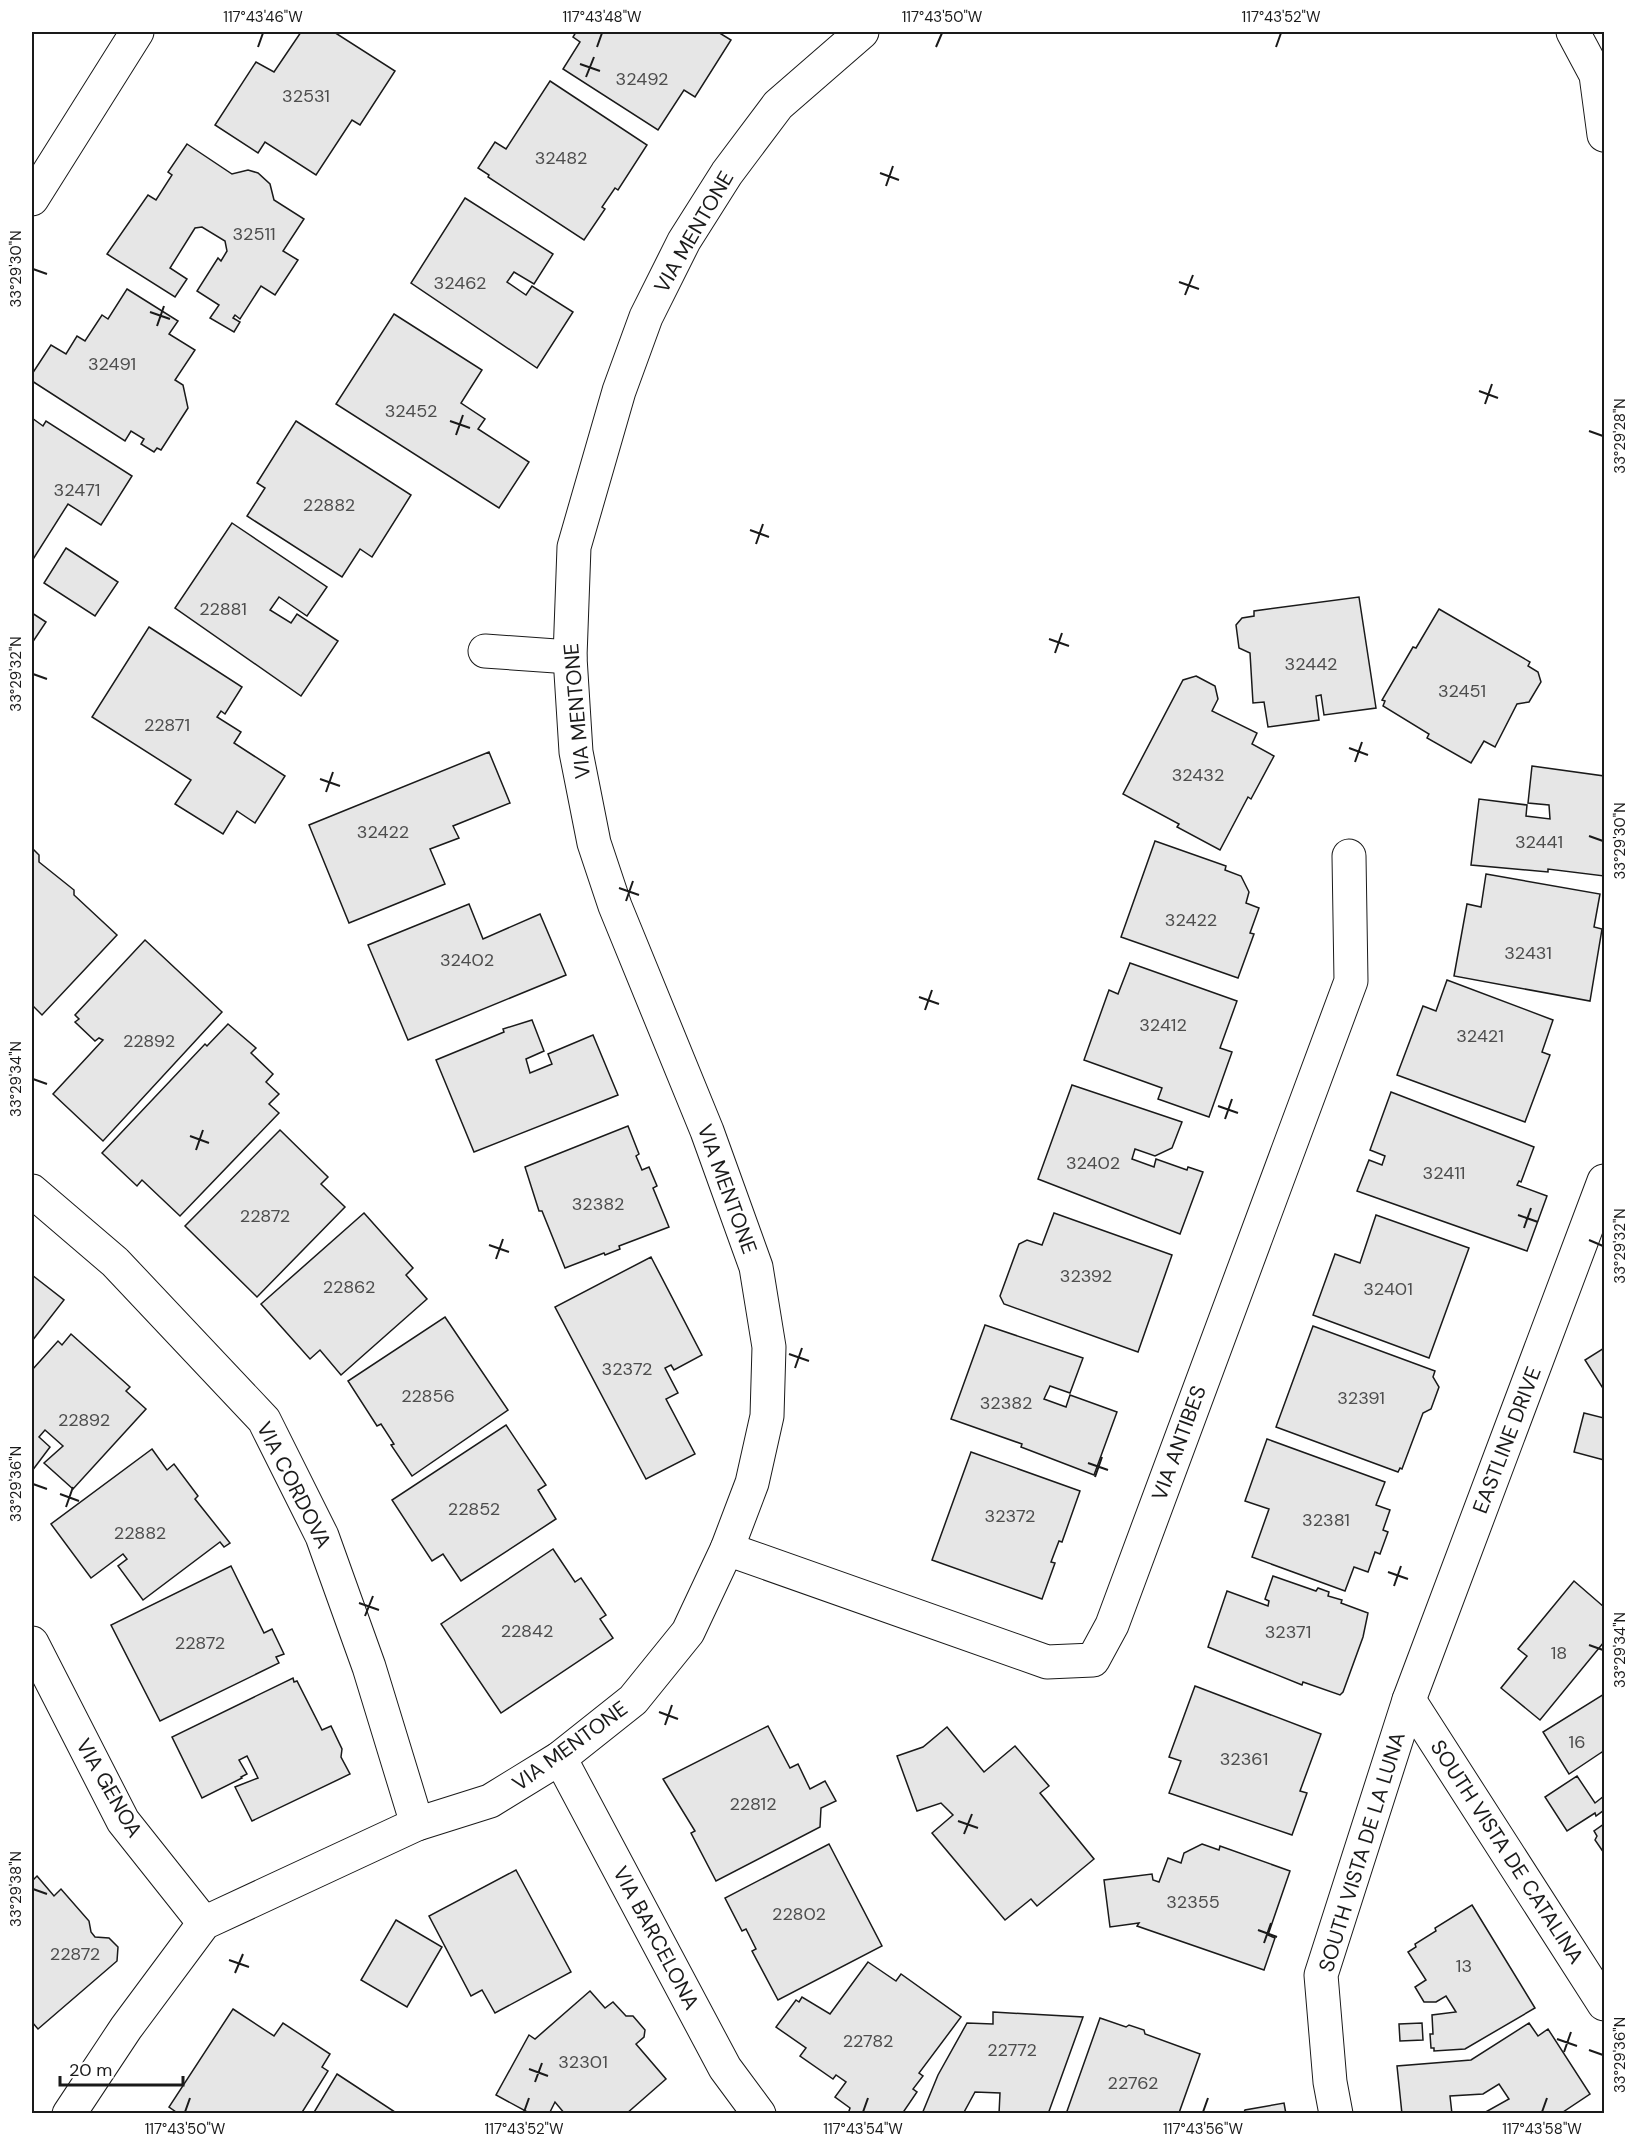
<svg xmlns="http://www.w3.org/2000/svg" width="1636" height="2145" font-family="'DM Sans',sans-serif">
  <rect width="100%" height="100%" fill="#fff"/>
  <!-- building -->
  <g fill="#e6e6e6" stroke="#1a1a1a" stroke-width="1.5">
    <path d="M301 32H334L395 71 360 125 352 120 316 175 265 142 258 153 215 125 256 62 274 72Z"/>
    <path d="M576 32H718L731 40 695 97 684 90 658 130 563 69 580 42 573 37Z"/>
    <path d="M550 81 647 145 618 190 615 188 602 207 605 209 584 240 488 177 489 175 478 168 495 142 506 149Z"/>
    <path d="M187 144 232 174 248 170 258 173 270 184 274 200 304 219 283 251 298 260 275 295 261 286 240 319 235 315 233 318 240 322 234 332 210 318 219 305 197 291 218 258 221 261 227 251 225 241 202 227 195 228 170 268 187 279 175 297 107 254 148 195 156 200 172 175 168 172Z"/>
    <path d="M465 198 553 254 534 284 514 272 507 282 526 295 532 286 573 312 537 368 411 283Z"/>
    <path d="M127 289 178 321 169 334 195 350 175 380 183 385 188 408 161 450 157 448 154 452 141 444 144 439 131 431 125 441 32 381V374L51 345 66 354 77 336 85 341 102 315 108 319Z"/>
    <path d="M394 314 482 370 461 403 485 419 478 429 529 462 499 508 336 404Z"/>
    <path d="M32 418 43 426 46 421 132 476 101 525 68 504 32 561Z"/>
    <path d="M296 421 411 495 372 557 360 549 342 577 247 516 265 488 257 483Z"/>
    <path d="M232 523 327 587 307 616 279 597 270 610 291 623 297 614 338 641 301 696 175 608Z"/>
    <path d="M66 548 118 582 95 616 44 583Z"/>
    <path d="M1359 597 1376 708 1324 715 1321 695 1316 696 1319 720 1268 727 1264 702 1253 703 1250 653 1239 648 1236 625 1242 618 1254 616V611Z"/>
    <path d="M1439 609 1530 662 1528 666 1538 672 1541 682 1529 702 1517 704 1495 747 1484 741 1471 763 1427 738 1429 734 1383 706 1385 701 1382 700 1413 647 1416 648Z"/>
    <path d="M32 613 46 622 32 643Z"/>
    <path d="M149 627 242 687 225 714 221 711 217 717 241 732 234 743 285 776 255 823 237 811 223 834 175 804 191 780 92 717Z"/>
    <path d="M1196 676 1215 686 1218 699 1212 711 1257 733 1252 744 1274 756 1251 799 1248 797 1220 850 1177 827 1179 824 1123 794 1183 680Z"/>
    <path d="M489 752 510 803 453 826 459 838 430 849 445 884 349 923 309 825Z"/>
    <path d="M1532 766 1604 776V876L1548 869V872L1471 865 1479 799 1527 805 1526 816 1550 819 1549 805 1528 803Z"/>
    <path d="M1155 841 1226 866 1225 870 1241 876 1249 892 1246 903 1259 908 1250 933 1254 934 1238 978 1121 937Z"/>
    <path d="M32 848 39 855V862L74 890V895L117 935 42 1015 32 1005Z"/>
    <path d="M1486 874 1600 894 1594 927 1602 929 1590 1001 1454 976 1467 904 1481 907Z"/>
    <path d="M469 904 483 939 540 914 566 975 408 1040 368 945Z"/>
    <path d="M145 940 222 1012 103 1141 53 1094 103 1040 99 1038 95 1041 75 1022 79 1019 75 1015Z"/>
    <path d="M1130 963 1237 1001 1220 1048 1232 1052 1209 1117 1158 1099 1162 1088 1084 1060 1109 990 1118 994Z"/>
    <path d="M1447 980 1553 1020 1542 1052 1550 1055 1525 1122 1397 1075 1423 1006 1436 1011Z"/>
    <path d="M532 1020 544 1051 526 1059 530 1073 552 1064 548 1054 593 1035 618 1095 474 1152 436 1060 504 1032 503 1029Z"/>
    <path d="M228 1024 256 1048 251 1053 273 1074 266 1082 279 1094 269 1104 279 1113 180 1216 142 1180 137 1186 102 1153 205 1044 207 1046Z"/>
    <path d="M1072 1085 1182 1122 1172 1148 1155 1156 1135 1149 1132 1159 1154 1167 1156 1159 1187 1170 1188 1167 1203 1172 1180 1234 1038 1179Z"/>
    <path d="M1391 1092 1534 1147 1521 1182 1519 1181 1517 1185 1547 1196 1527 1251 1357 1191 1369 1160 1382 1165 1385 1156 1370 1150Z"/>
    <path d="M628 1126 639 1154 636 1156 642 1170 649 1167 657 1186 653 1188 669 1227 619 1246 620 1249 605 1255 604 1253 565 1268 542 1211H539L525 1167Z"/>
    <path d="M280 1130 328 1177 321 1184 345 1207 257 1297 185 1226Z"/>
    <path d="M364 1213 413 1268 406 1275 427 1299 341 1375 320 1350 310 1359 261 1304Z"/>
    <path d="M1054 1213 1172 1255 1138 1352 1004 1304 1000 1296 1019 1244 1027 1240 1042 1245Z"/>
    <path d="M1376 1215 1469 1248 1429 1358 1313 1315 1335 1254 1360 1263Z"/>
    <path d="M651 1257 702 1355 674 1370 671 1365 665 1368 678 1393 666 1399 695 1454 646 1479 555 1307Z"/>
    <path d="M32 1275 64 1300 32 1341Z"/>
    <path d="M445 1317 508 1410 412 1476 391 1445 394 1444 381 1424 377 1426 348 1381Z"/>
    <path d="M985 1325 1083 1358 1070 1393 1050 1386 1044 1399 1066 1407 1070 1395 1117 1412 1094 1475 1021 1447 1022 1444 951 1419Z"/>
    <path d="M1313 1326 1435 1371 1433 1377 1439 1387 1431 1409 1423 1413 1402 1469 1400 1468 1398 1472 1276 1427Z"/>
    <path d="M71 1334 130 1387 126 1391 146 1409 73 1489 44 1463 63 1446 45 1430 39 1437 50 1447 32 1471V1370L58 1341 62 1345Z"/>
    <path d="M1604 1348V1390L1585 1360Z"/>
    <path d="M1584 1413 1604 1418V1460L1574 1452Z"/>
    <path d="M506 1425 546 1485 538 1490 556 1519 461 1581 443 1554 432 1561 392 1500Z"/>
    <path d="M1267 1439 1385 1482 1376 1505 1390 1510 1383 1530 1388 1532 1380 1554 1375 1552 1368 1572 1354 1567 1345 1591 1252 1557 1269 1509 1245 1501Z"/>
    <path d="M152 1449 167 1470 174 1464 198 1496 195 1499 230 1543 224 1547 220 1542 143 1600 118 1566 127 1559 123 1554 91 1578 51 1524Z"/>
    <path d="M971 1452 1080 1491 1062 1542 1059 1541 1051 1562 1055 1563 1042 1599 932 1560Z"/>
    <path d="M553 1549 575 1582 581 1578 606 1615 600 1619 613 1638 501 1713 441 1624Z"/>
    <path d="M231 1566 264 1633 272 1629 284 1654 276 1657 279 1663 160 1721 111 1625Z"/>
    <path d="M1273 1576 1316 1591 1318 1588 1329 1592 1328 1596 1342 1600 1341 1603 1368 1613 1363 1637 1343 1692 1340 1695 1303 1682 1302 1685 1208 1647 1227 1591 1268 1606 1269 1601 1265 1599Z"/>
    <path d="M1574 1581 1604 1607V1642L1540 1720 1501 1688 1527 1656 1518 1649Z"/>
    <path d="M293 1678 294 1682 297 1681 322 1730 331 1726 342 1749 341 1757 350 1774 252 1821 235 1787 258 1778 247 1756 239 1760 247 1774 241 1777 242 1778 202 1798 172 1737Z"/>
    <path d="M1195 1686 1321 1734 1300 1791 1307 1793 1292 1835 1169 1793 1181 1761 1169 1757Z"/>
    <path d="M1604 1694V1756L1602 1752 1569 1774 1543 1732Z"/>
    <path d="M768 1726 790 1768 798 1764 810 1789 825 1781 836 1801 821 1808 820 1827 716 1881 691 1833 695 1831 663 1779Z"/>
    <path d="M947 1727 984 1772 1015 1746 1049 1786 1040 1793 1094 1859 1037 1906 1031 1899 1005 1920 932 1833 953 1815 941 1803 917 1811 897 1756 923 1747Z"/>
    <path d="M1577 1776 1595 1803 1604 1796V1810L1596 1816 1595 1813 1567 1831 1545 1797Z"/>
    <path d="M1604 1824V1853L1595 1840 1597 1836 1594 1831Z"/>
    <path d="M829 1844 882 1946 778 2000 752 1951 756 1949 746 1929 742 1931 725 1898Z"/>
    <path d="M1202 1844 1219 1850 1220 1846 1290 1871 1268 1935 1275 1938 1264 1970 1137 1926 1139 1923 1110 1927 1104 1880 1152 1874 1153 1880 1159 1882 1168 1858 1181 1863 1184 1853Z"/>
    <path d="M516 1870 571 1972 495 2013 482 1990 471 1996 429 1916Z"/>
    <path d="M37 1876 54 1896 61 1889 89 1921 91 1932 95 1937 109 1938 118 1947 117 1961 38 2029 32 2022V1881Z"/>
    <path d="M1472 1905 1535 2008 1465 2049 1434 2051V2048H1431L1430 2034H1433L1432 2015 1456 2012 1446 1996 1436 2002H1424L1415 1987 1426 1980 1408 1952 1416 1947 1415 1944 1436 1931 1435 1928Z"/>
    <path d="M396 1920 442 1947 407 2007 361 1980Z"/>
    <path d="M868 1962 896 1981 901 1974 961 2017 919 2073 923 2076 913 2089 917 2092 902 2114H848L850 2108 835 2097 846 2082 836 2075 833 2079 800 2056 806 2048 776 2027 796 2000 799 2002 802 1997 830 2014Z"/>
    <path d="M590 1991 605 2008 613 2002 626 2016H633L645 2030 644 2037 636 2044 666 2079 626 2114H565L555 2102 549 2114H531L496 2095 529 2035 535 2039Z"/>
    <path d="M233 2009 274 2036 283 2023 330 2054 322 2067 328 2071 301 2114H179L169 2107Z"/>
    <path d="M993 2012 1083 2017 1048 2114H999L1000 2093 975 2092 963 2114H922L938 2075 967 2023 993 2024Z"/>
    <path d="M1100 2018 1126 2027 1129 2025 1144 2030 1145 2034 1200 2054 1179 2113 1181 2114H1066Z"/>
    <path d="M1422 2023 1423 2040 1400 2041 1399 2024Z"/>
    <path d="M1529 2023 1538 2036 1548 2029 1590 2094 1560 2114H1482L1509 2099 1499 2084 1483 2094 1450 2096 1452 2114H1402L1397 2066 1471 2060Z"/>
    <path d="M337 2074 398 2114H313Z"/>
    <path d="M1284 2103 1286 2114H1243L1245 2110Z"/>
  </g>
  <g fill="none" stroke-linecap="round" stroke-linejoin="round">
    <!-- minor casing -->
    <g stroke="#1a1a1a" stroke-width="35">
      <g id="minor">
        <path d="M32 199 137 32"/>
        <path d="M485 651 570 657"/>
        <path d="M32 1191 115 1262 264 1420 322 1536 369 1667 417 1824"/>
        <path d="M727 1549 1047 1662 1093 1660 1112 1625 1351 981 1349 856"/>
        <path d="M32 1643 123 1821 204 1923"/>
        <path d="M1409 1700 1604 2004"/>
        <path d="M560 1758 725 2068 759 2114"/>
        <path d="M69 2114 126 2028 204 1923 417 1824 490 1801 560 1758 633 1700 688 1632 727 1549 752 1483 767 1416 769 1347 756 1267 707 1131 615 906 594 843 576 752 570 657 574 547 619 391 646 317 684 241 727 173 778 105 862 32"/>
        <path d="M1336 2114 1330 2082 1321 1975 1409 1700 1604 1181"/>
      </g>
    </g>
    <!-- highway casing -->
    <g stroke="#1a1a1a" stroke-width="35">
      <path id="highway" d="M1573 32 1596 75 1604 135"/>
    </g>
    <!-- minor -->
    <use href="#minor" stroke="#fff" stroke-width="33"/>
    <!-- highway -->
    <use href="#highway" stroke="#fff" stroke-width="33"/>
  </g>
  <!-- ticks -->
  <path fill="none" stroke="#1a1a1a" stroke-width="2" d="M258 47 263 33M597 47 602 33M936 47 942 33M1276 47 1281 33M580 64 600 71M586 77 594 57M880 173 899 180M886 186 893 166M33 269 47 274M1179 282 1199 289M1185 295 1193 275M150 312 170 319M157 326 164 306M1479 391 1498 398M1485 404 1492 384M450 421 470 428M1589 431 1603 436M456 435 463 415M750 530 769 537M756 544 763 524M1049 639 1069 646M1055 653 1062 633M33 674 47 679M1349 748 1368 755M1355 762 1362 742M320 779 340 786M326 792 333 772M1589 836 1603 841M619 888 639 895M626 901 633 881M919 997 939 1004M925 1010 932 990M33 1079 47 1084M1218 1106 1238 1113M1225 1119 1232 1099M190 1136 209 1143M196 1150 203 1130M1518 1215 1538 1222M1524 1228 1531 1208M1589 1240 1603 1246M489 1245 509 1252M496 1259 503 1239M789 1354 809 1361M795 1368 802 1348M1088 1463 1108 1470M1095 1477 1102 1457M33 1484 47 1489M60 1494 79 1501M66 1507 73 1487M1388 1572 1408 1579M1394 1586 1401 1566M359 1603 379 1610M365 1616 373 1596M1589 1645 1603 1650M659 1712 678 1719M665 1725 672 1705M958 1821 978 1828M964 1834 972 1814M33 1889 47 1894M1258 1930 1277 1937M1264 1943 1271 1923M229 1960 249 1967M235 1973 243 1954M1557 2039 1577 2046M1589 2050 1603 2055M1564 2052 1571 2032M529 2069 548 2076M535 2082 542 2063M185 2112 190 2098M524 2112 529 2098M863 2112 868 2098M1203 2112 1208 2098M1542 2112 1547 2098"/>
  <g text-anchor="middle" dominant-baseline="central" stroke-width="4.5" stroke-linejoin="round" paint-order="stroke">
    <!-- number labels -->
    <g font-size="18" fill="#4d4d4d">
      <text x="642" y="79">32492</text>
      <text x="306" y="96">32531</text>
      <text x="561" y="158">32482</text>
      <text x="254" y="234">32511</text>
      <text x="460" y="283">32462</text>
      <text x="112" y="364">32491</text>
      <text x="411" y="411">32452</text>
      <text x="77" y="490">32471</text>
      <text x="329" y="505">22882</text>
      <text x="223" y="609">22881</text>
      <text x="1311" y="664">32442</text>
      <text x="1462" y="691">32451</text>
      <text x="167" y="725">22871</text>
      <text x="1198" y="775">32432</text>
      <text x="383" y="832">32422</text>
      <text x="1539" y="842">32441</text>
      <text x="1191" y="920">32422</text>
      <text x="1528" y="953">32431</text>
      <text x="467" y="960">32402</text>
      <text x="1163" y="1025">32412</text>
      <text x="1480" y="1036">32421</text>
      <text x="149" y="1041">22892</text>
      <text x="1093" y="1163">32402</text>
      <text x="1444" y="1173">32411</text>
      <text x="598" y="1204">32382</text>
      <text x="265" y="1216">22872</text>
      <text x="1086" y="1276">32392</text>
      <text x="349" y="1287">22862</text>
      <text x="1388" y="1289">32401</text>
      <text x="627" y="1369">32372</text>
      <text x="428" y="1396">22856</text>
      <text x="1361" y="1398">32391</text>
      <text x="1006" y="1403">32382</text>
      <text x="84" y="1420">22892</text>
      <text x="474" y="1509">22852</text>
      <text x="1010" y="1516">32372</text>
      <text x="1326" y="1520">32381</text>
      <text x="140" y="1533">22882</text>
      <text x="527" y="1631">22842</text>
      <text x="1288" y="1632">32371</text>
      <text x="200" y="1643">22872</text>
      <text x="1559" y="1653">18</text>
      <text x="1577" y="1742">16</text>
      <text x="1244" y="1759">32361</text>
      <text x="753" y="1804">22812</text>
      <text x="1193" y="1902">32355</text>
      <text x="799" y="1914">22802</text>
      <text x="75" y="1954">22872</text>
      <text x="1464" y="1966">13</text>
      <text x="868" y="2041">22782</text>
      <text x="1012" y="2050">22772</text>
      <text x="583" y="2062">32301</text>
      <text x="1133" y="2083">22762</text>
    </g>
    <!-- street labels -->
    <g font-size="21" fill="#1a1a1a" stroke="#fff">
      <text transform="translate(694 232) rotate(-60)">VIA MENTONE</text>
      <text transform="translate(577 711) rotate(-95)">VIA MENTONE</text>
      <text transform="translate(727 1189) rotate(70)">VIA MENTONE</text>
      <text transform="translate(1507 1440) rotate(-69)">EASTLINE DRIVE</text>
      <text transform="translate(1179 1443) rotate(-70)">VIA ANTIBES</text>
      <text transform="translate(294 1485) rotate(63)">VIA CORDOVA</text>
      <text transform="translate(570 1746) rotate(-36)">VIA MENTONE</text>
      <text transform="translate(109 1788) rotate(60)">VIA GENOA</text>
      <text transform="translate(1362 1852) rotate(-73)">SOUTH VISTA DE LA LUNA</text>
      <text transform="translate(1507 1852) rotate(57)">SOUTH VISTA DE CATALINA</text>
      <text transform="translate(656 1938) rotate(62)">VIA BARCELONA</text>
    </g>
  </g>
  <!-- border -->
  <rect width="1636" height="2145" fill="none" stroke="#ffffff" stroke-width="66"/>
  <!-- scale -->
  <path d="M60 2076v9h123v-9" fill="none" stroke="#1a1a1a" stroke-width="3"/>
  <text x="69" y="2076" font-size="18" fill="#1a1a1a" stroke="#ffffff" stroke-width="4.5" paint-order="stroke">20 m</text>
  <rect x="33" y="33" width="1570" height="2079" fill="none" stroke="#1a1a1a" stroke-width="2"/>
  <g font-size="15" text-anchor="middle" fill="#1a1a1a">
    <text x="263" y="22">117°43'46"W</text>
    <text x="602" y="22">117°43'48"W</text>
    <text x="942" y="22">117°43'50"W</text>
    <text x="1281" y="22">117°43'52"W</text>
    <text transform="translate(16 269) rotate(-90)" y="5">33°29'30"N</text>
    <text transform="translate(1620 436) rotate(-90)" y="5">33°29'28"N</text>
    <text transform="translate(16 674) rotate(-90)" y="5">33°29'32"N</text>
    <text transform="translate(1620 841) rotate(-90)" y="5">33°29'30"N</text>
    <text transform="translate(16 1079) rotate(-90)" y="5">33°29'34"N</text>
    <text transform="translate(1620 1246) rotate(-90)" y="5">33°29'32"N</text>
    <text transform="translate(16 1484) rotate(-90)" y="5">33°29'36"N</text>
    <text transform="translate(1620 1650) rotate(-90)" y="5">33°29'34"N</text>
    <text transform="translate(16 1889) rotate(-90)" y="5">33°29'38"N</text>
    <text transform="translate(1620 2055) rotate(-90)" y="5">33°29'36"N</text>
    <text x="185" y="2134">117°43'50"W</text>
    <text x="524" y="2134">117°43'52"W</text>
    <text x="863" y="2134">117°43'54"W</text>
    <text x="1203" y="2134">117°43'56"W</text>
    <text x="1542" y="2134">117°43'58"W</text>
  </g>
</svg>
